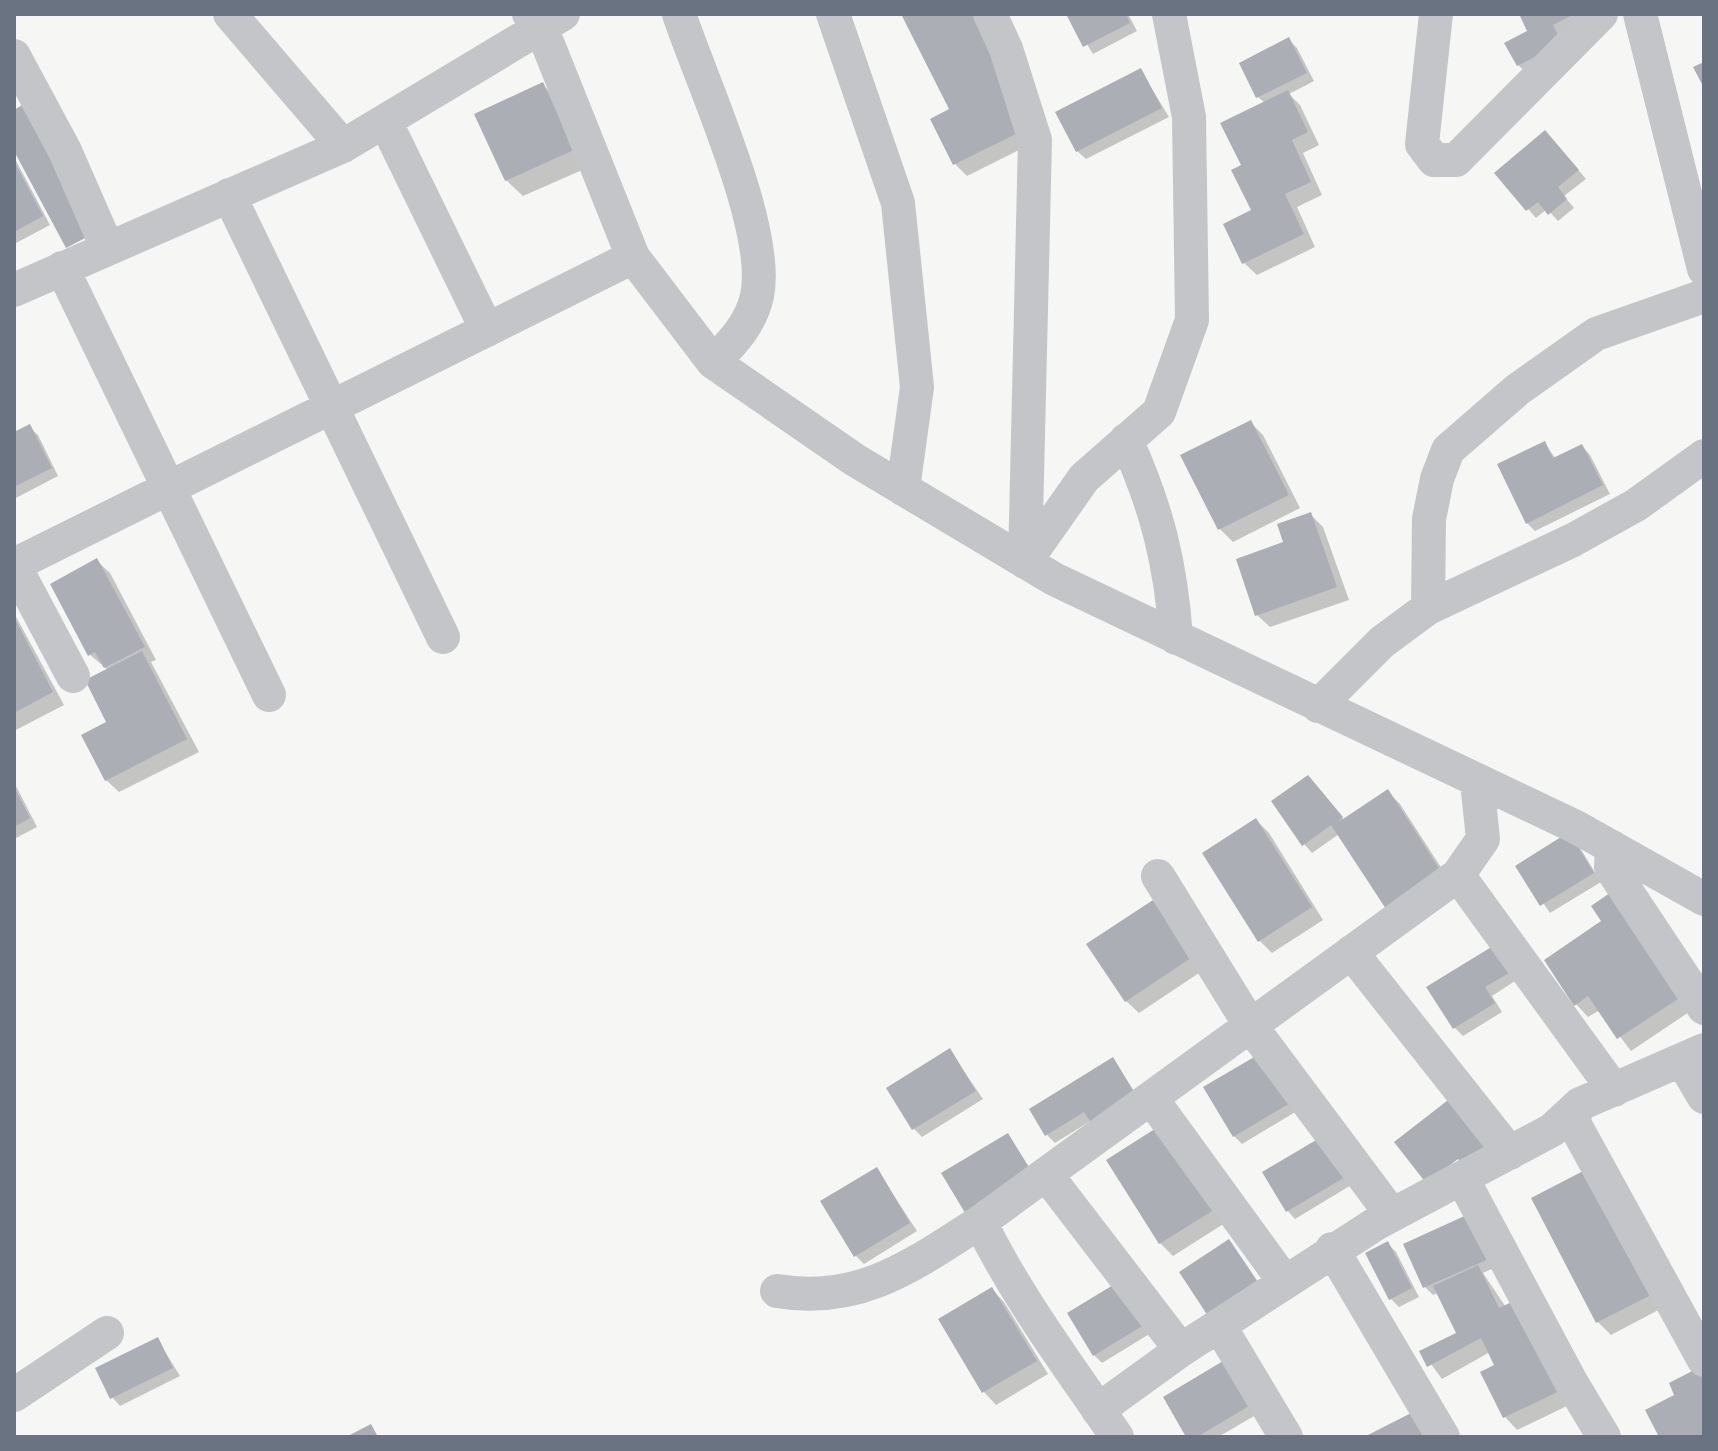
<svg xmlns="http://www.w3.org/2000/svg" width="1718" height="1451" font-family="'Varela Round',sans-serif">
  <style>
    .shadow { fill: #0003 }
    .building { fill: #abafb5 }
    .lines { fill: none; stroke-linecap: round; stroke-linejoin: round }
    .minor { stroke: #c3c5c8; stroke-width: 34 }
  </style>
  <rect width="100%" height="100%" fill="#f6f6f4"/>
  <!-- shadow -->
  <path class="shadow" d="M 903,14 L 978,14 L 1041,139 L 967,176 L 955,164 L 952,110 Z
    M 1068,14 L 1128,14 L 1137,31 L 1093,54 Z
    M 1521,14 L 1610,14 L 1531,77 L 1518,65 L 1530,32 Z
    M 1289,40 L 1297,48 L 1314,81 L 1289,94 L 1300,105 L 1319,145 L 1303,153 L 1322,195 L 1297,207 L 1315,247 L 1257,275 L 1244,263 L 1253,211 L 1243,166 L 1265,103 L 1258,97 Z
    M 1141,71 L 1169,117 L 1086,159 L 1077,151 Z
    M 543,85 L 560,102 L 589,167 L 523,196 L 506,180 Z
    M 1553,140 L 1586,179 L 1564,196 L 1574,208 L 1558,221 L 1547,209 L 1536,218 L 1497,173 Z
    M 14,157 L 50,225 L 16,243 L 14,241 Z
    M 1250,422 L 1263,435 L 1300,508 L 1233,542 L 1220,529 L 1183,456 Z
    M 29,427 L 38,435 L 58,476 L 14,499 L 14,435 Z
    M 1544,443 L 1556,459 L 1582,446 L 1590,455 L 1610,494 L 1535,531 L 1527,523 Z
    M 1310,514 L 1323,527 L 1349,600 L 1270,627 L 1257,615 Z
    M 97,561 L 110,573 L 156,660 L 151,662 L 199,752 L 119,792 L 106,780 L 108,670 L 89,654 Z
    M 14,613 L 64,705 L 14,731 Z
    M 14,782 L 37,827 L 14,839 Z
    M 1316,785 L 1344,820 L 1388,792 L 1400,804 L 1453,886 L 1339,834 L 1312,853 L 1304,844 Z
    M 1256,820 L 1269,833 L 1323,920 L 1272,953 L 1259,940 Z
    M 1577,843 L 1601,882 L 1550,913 L 1518,866 Z
    M 1165,915 L 1202,971 L 1139,1013 L 1126,1001 Z
    M 1604,922 L 1698,1006 L 1631,1051 L 1600,1010 L 1588,1017 L 1576,1004 Z
    M 1492,948 L 1515,981 L 1492,996 L 1502,1012 L 1463,1036 L 1455,1028 Z
    M 950,1051 L 983,1099 L 922,1137 L 914,1129 Z
    M 1261,1056 L 1297,1111 L 1242,1144 L 1234,1136 Z
    M 1113,1060 L 1146,1109 L 1092,1120 L 1055,1143 L 1047,1135 Z
    M 1161,1128 L 1225,1223 L 1173,1256 L 1160,1243 Z
    M 1008,1135 L 1041,1185 L 944,1173 Z
    M 1323,1138 L 1353,1184 L 1295,1219 L 1287,1210 Z
    M 877,1170 L 917,1231 L 864,1264 L 855,1255 Z
    M 1534,1199 L 1666,1306 L 1611,1335 L 1598,1322 Z
    M 1470,1216 L 1498,1266 L 1483,1273 L 1571,1404 L 1517,1430 L 1505,1417 L 1497,1366 L 1490,1352 L 1442,1379 L 1422,1352 L 1458,1334 L 1438,1293 L 1433,1295 L 1425,1287 Z
    M 1388,1244 L 1396,1252 L 1419,1297 L 1399,1307 L 1391,1299 Z
    M 1118,1284 L 1151,1333 L 1102,1363 L 1094,1355 Z
    M 992,1289 L 1004,1302 L 1048,1374 L 996,1405 L 984,1392 L 940,1320 Z
    M 158,1340 L 180,1376 L 120,1406 L 112,1397 Z
    M 1223,1363 L 1256,1415 L 1218,1437 L 1188,1437 Z"/>
  <!-- building -->
  <path class="building" d="M 901,14 L 973,14 L 1030,127 L 953,165 L 930,119 L 949,109 Z
    M 1066,14 L 1126,14 L 1130,23 L 1083,47 Z
    M 1519,14 L 1574,14 L 1553,25 L 1562,43 L 1517,66 L 1504,43 L 1527,31 Z
    M 1289,37 L 1307,73 L 1256,98 L 1239,63 Z
    M 1704,62 L 1704,88 L 1693,67 Z
    M 1141,68 L 1162,108 L 1076,152 L 1055,112 Z
    M 543,82 L 574,150 L 505,181 L 474,114 Z
    M 1288,90 L 1308,132 L 1292,140 L 1311,182 L 1285,194 L 1304,234 L 1242,264 L 1223,224 L 1251,210 L 1231,170 L 1241,165 L 1220,123 Z
    M 22,105 L 91,235 L 66,248 L 14,151 L 14,110 Z
    M 1545,130 L 1579,170 L 1558,187 L 1567,199 L 1548,215 L 1538,202 L 1526,211 L 1494,173 Z
    M 14,161 L 43,216 L 14,232 Z
    M 1251,420 L 1289,495 L 1218,530 L 1180,455 Z
    M 30,424 L 52,468 L 14,487 L 14,432 Z
    M 1545,441 L 1553,458 L 1582,444 L 1603,485 L 1526,524 L 1497,464 Z
    M 1311,512 L 1337,587 L 1255,616 L 1236,559 L 1283,542 L 1277,524 Z
    M 97,558 L 145,647 L 104,668 L 95,652 L 88,656 L 50,584 Z
    M 14,617 L 53,692 L 14,713 Z
    M 142,651 L 187,739 L 105,781 L 81,735 L 106,722 L 85,680 Z
    M 1308,775 L 1343,817 L 1337,823 L 1388,789 L 1442,873 L 1386,909 L 1331,825 L 1302,846 L 1271,801 Z
    M 14,787 L 30,818 L 14,827 Z
    M 1256,818 L 1312,907 L 1258,942 L 1202,853 Z
    M 1569,832 L 1594,873 L 1540,906 L 1515,866 Z
    M 1617,888 L 1687,993 L 1617,1039 L 1588,996 L 1574,1006 L 1544,960 L 1601,921 L 1591,906 Z
    M 1153,900 L 1191,958 L 1125,1002 L 1086,944 Z
    M 1493,946 L 1509,973 L 1485,987 L 1495,1003 L 1453,1029 L 1426,987 Z
    M 950,1048 L 976,1091 L 912,1130 L 886,1088 Z
    M 1261,1053 L 1290,1103 L 1233,1137 L 1203,1087 Z
    M 1113,1057 L 1139,1100 L 1094,1127 L 1084,1112 L 1045,1136 L 1029,1109 Z
    M 1452,1097 L 1493,1150 L 1468,1170 L 1458,1159 L 1426,1183 L 1394,1142 Z
    M 1161,1125 L 1214,1210 L 1159,1244 L 1106,1160 Z
    M 1008,1133 L 1034,1176 L 967,1216 L 941,1173 Z
    M 1323,1136 L 1347,1176 L 1286,1212 L 1262,1172 Z
    M 877,1167 L 910,1223 L 854,1257 L 820,1201 Z
    M 1589,1168 L 1655,1293 L 1596,1323 L 1531,1198 Z
    M 1471,1213 L 1491,1258 L 1423,1288 L 1403,1244 Z
    M 1229,1239 L 1260,1285 L 1210,1319 L 1179,1272 Z
    M 1388,1241 L 1412,1288 L 1389,1300 L 1365,1253 Z
    M 1478,1265 L 1499,1308 L 1516,1300 L 1560,1391 L 1503,1418 L 1480,1372 L 1494,1365 L 1481,1338 L 1427,1367 L 1419,1351 L 1456,1333 L 1433,1286 Z
    M 1118,1282 L 1144,1325 L 1093,1356 L 1067,1313 Z
    M 992,1287 L 1037,1361 L 982,1393 L 938,1319 Z
    M 158,1337 L 173,1368 L 110,1399 L 95,1368 Z
    M 1223,1361 L 1249,1406 L 1197,1437 L 1186,1437 L 1163,1397 Z
    M 1700,1367 L 1704,1375 L 1704,1437 L 1659,1437 L 1645,1410 L 1674,1395 L 1669,1383 Z
    M 1419,1409 L 1433,1437 L 1364,1437 Z
    M 371,1424 L 378,1437 L 346,1437 Z"/>
  <g class="lines">
    <!-- minor -->
    <path class="minor" d="M 230,14 L 343,146
      M 529,14 L 541,27 L 633,257 L 713,362 L 855,460 L 1054,579 L 1576,827 L 1704,899
      M 679,14 C 702,83 771,230 757,296 C 751,323 733,343 713,362
      M 833,14 L 898,203 L 917,387 L 903,489
      M 990,14 L 1006,49 L 1035,140 L 1025,562
      M 1436,14 L 1422,144 L 1434,160 L 1456,160 L 1601,14
      M 1640,14 L 1704,269
      M 14,56 L 65,151 L 107,247
      M 385,121 L 487,330
      M 229,195 L 443,637
      M 62,268 L 269,695
      M 14,290 L 343,146 L 563,14
      M 1126,440 C 1157,508 1171,564 1176,638
      M 1025,562 L 1084,478 L 1159,412 L 1192,320 L 1189,117 L 1169,14
      M 14,565 L 633,257
      M 14,565 L 73,676
      M 1428,608 L 1429,519 L 1437,479 L 1448,450 L 1517,390 L 1596,334 L 1704,296
      M 1318,706 L 1382,642 L 1428,608 L 1573,540 L 1636,505 L 1704,456
      M 1612,847 L 1611,868 L 1704,1008
      M 1458,875 L 1614,1090
      M 1158,876 L 1250,1025 L 1392,1215
      M 1351,952 L 1510,1153
      M 1682,1060 L 1704,1097
      M 1151,1098 L 1284,1281
      M 1574,1112 L 1575,1125 L 1704,1360
      M 1046,1174 L 1181,1350
      M 1462,1178 L 1571,1382 L 1604,1437
      M 1332,1249 L 1443,1437
      M 777,1291 C 860,1305 913,1265 980,1222
      M 1219,1325 L 1286,1437
      M 14,1395 L 107,1333
      M 1098,1410 L 1181,1350 L 1377,1223 L 1552,1130 L 1580,1104 L 1704,1050
      M 1117,1437 C 1069,1366 1018,1299 980,1222 L 1458,875 L 1483,839 L 1477,782"/>
  </g>
  <!-- border -->
  <rect width="1718" height="1451" fill="none" stroke="#697381" stroke-width="32"/>
</svg>
